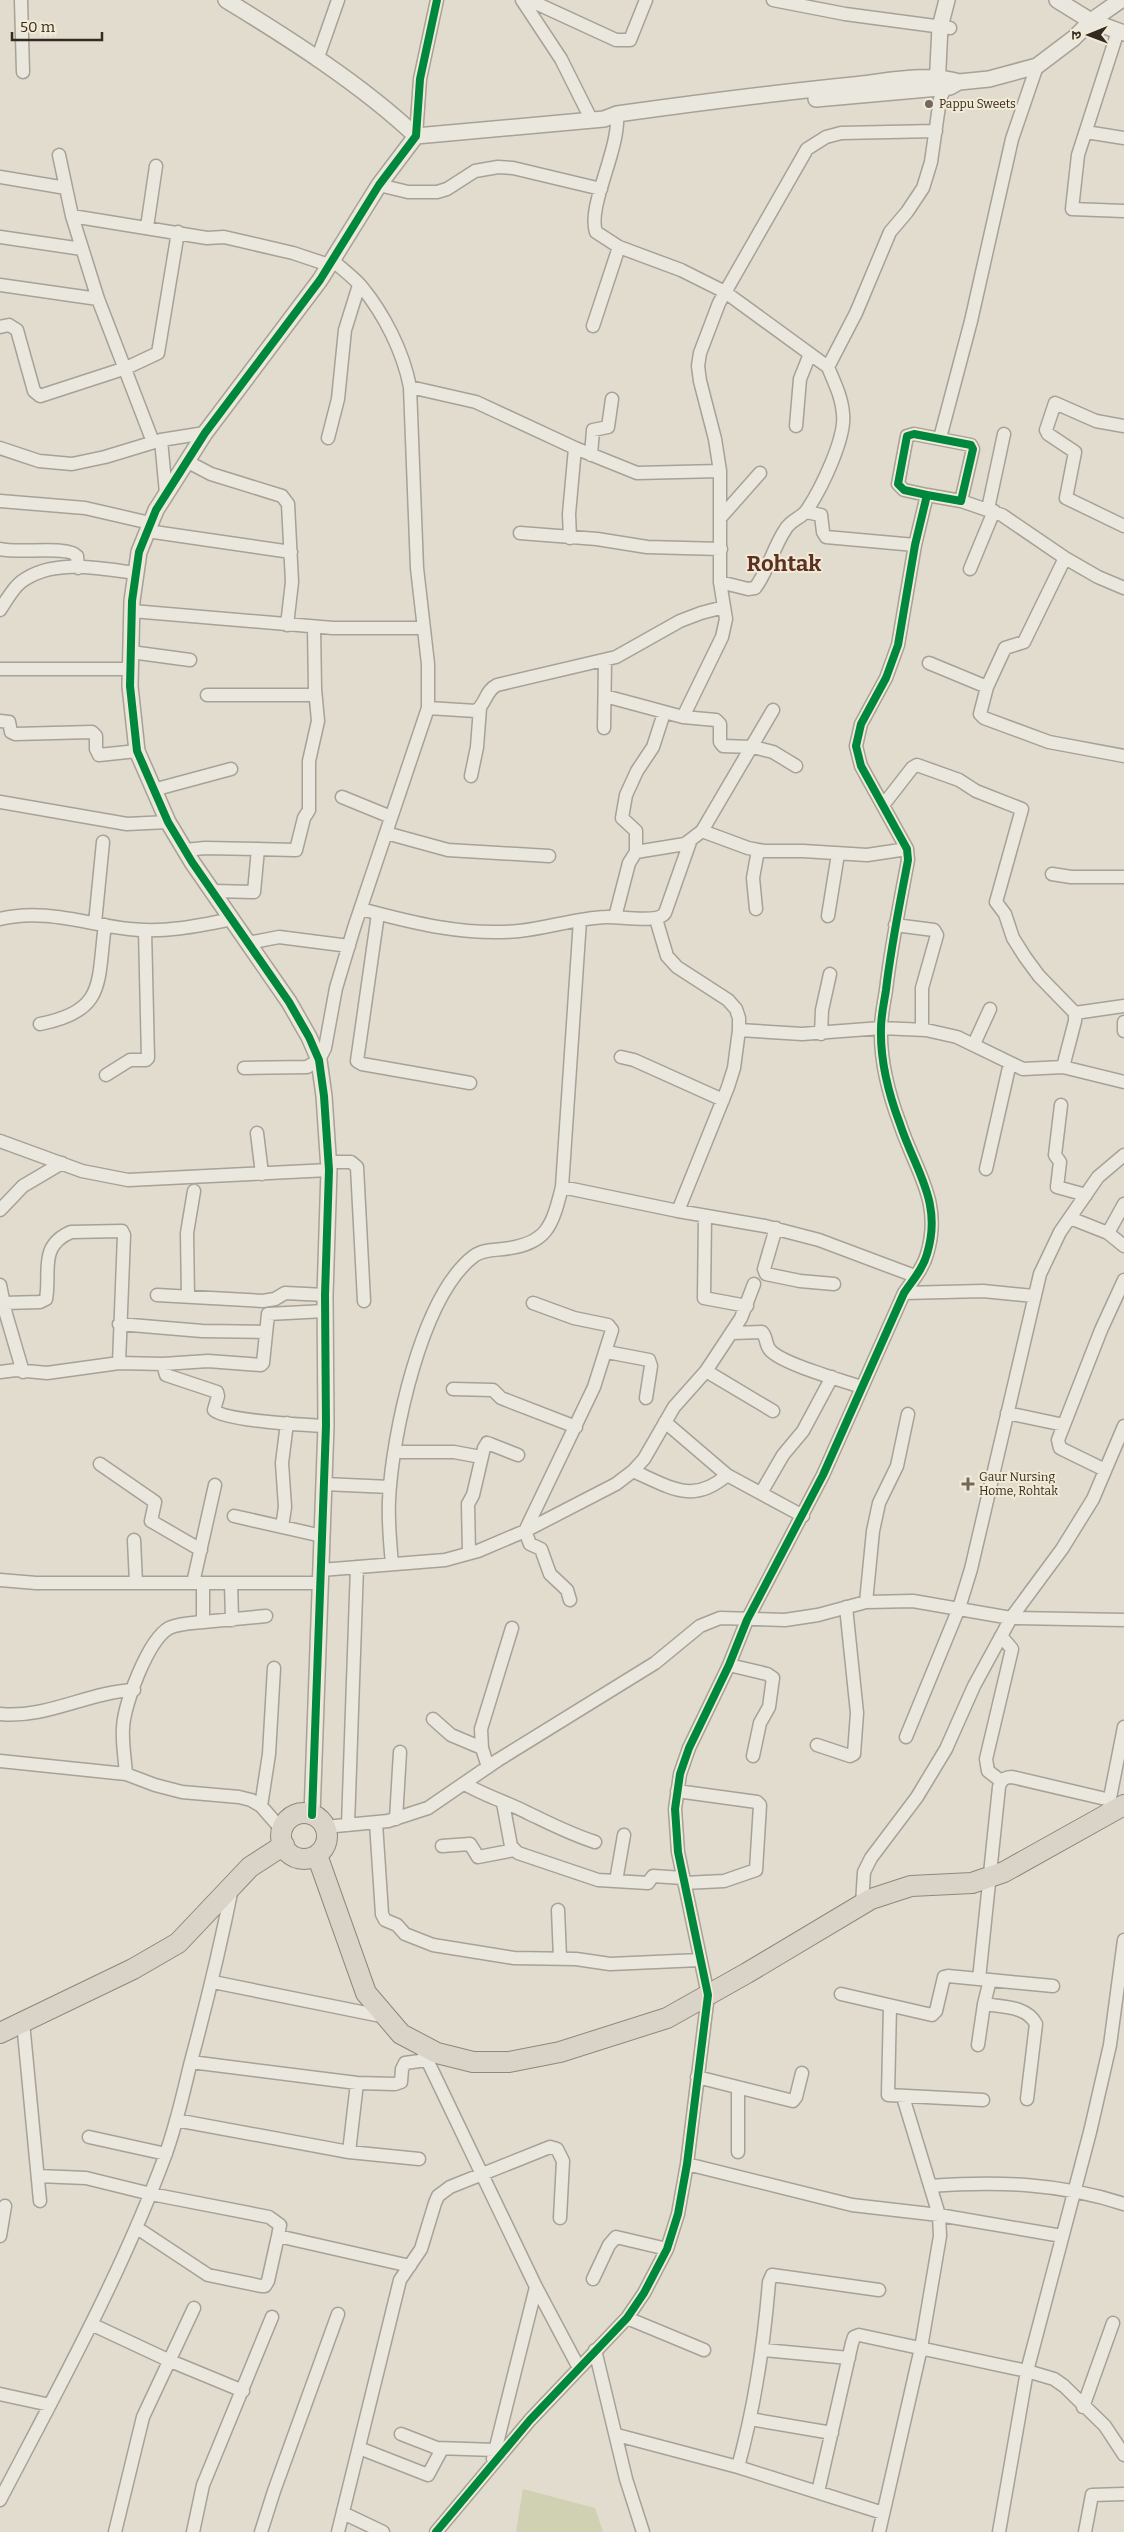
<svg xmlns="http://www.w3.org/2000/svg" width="1124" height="2532" font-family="Bitter,'Noto Sans Devanagari',serif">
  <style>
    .green { fill: #d0d0b2 }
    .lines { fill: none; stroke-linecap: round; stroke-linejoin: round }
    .minor-casing { stroke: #a7a197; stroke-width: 15 }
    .tertiary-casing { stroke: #a7a197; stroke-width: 18 }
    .trunk-casing { stroke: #8d877d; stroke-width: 22 }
    .minor { stroke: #eae7de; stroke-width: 12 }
    .tertiary { stroke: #eae7de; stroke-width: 15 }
    .trunk { stroke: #dad4c8; stroke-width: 20 }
    .cycleway-casing { stroke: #f2ead5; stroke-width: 11 }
    .cycleway { stroke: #00873e; stroke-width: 8 }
    .poi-dot { fill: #72685d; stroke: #f2ead5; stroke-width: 2 }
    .labels { text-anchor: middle; stroke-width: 4; stroke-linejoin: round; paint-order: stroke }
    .poi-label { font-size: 12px; fill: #352a20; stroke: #f2ead5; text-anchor: start }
    .town-label { font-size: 22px; font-weight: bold; fill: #5d3024; stroke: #f2ead5 }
  </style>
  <rect width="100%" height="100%" fill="#e2dcce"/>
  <!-- green -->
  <path class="green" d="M 523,2489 L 595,2508 L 603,2532 L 516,2532 Z"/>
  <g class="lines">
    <!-- minor casing -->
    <g class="minor-casing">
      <path id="minor" d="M 21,0 L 23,72
        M 522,0 L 561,59 L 591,119
        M 529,0 L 616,40 L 630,40 L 646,0
        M 773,0 L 845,14 L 950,28
        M 1118,31 L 1078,155 L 1072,209 L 1124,211
        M 317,60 L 338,0
        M 617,114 C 620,150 587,206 596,232 L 619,247 L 681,270 L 725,292 L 828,367
        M 1086,132 L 1124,138
        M 416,136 L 420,79 L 437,0
        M 59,155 L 72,216 L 98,299 L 153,442
        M 0,177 L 66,188
        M 379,185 L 408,192 L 437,192 L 447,189 L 475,171 L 498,167 L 513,168 L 601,189
        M 72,216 L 207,238 L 224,237 L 293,253 L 329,265
        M 147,227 L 156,166
        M 0,237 L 82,249
        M 0,285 L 98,299
        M 593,326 L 619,247
        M 0,327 L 9,325 L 17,330 L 34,391 L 40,396 L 126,368 L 158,353 L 178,232
        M 410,387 L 476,402 L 575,448 L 637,473 L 720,471
        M 796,426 L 800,379 L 810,354
        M 1124,426 L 1096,421 L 1055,403 L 1046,430 L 1048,434 L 1075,452 L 1066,498 L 1124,526
        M 328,438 L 338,399 L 345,330 L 359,285
        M 940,438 L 971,321 L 1012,139 L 1037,66
        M 161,440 L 166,493
        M 0,448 L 39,461 L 72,464 L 105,457 L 161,440 L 205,433
        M 591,455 L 593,430 L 608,427 L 612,399
        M 188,462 L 211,474 L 282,496 L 288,504 L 292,582 L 287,625
        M 0,501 L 85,508 L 150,523
        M 961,501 L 1002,515 L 1065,558 L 1098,577 L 1124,588
        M 988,509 L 1004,434
        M 806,512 L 821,515 L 823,532 L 826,537 L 915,545
        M 721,517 L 760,473
        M 147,531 L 291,552
        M 520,533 L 597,539 L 647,547 L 721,549
        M 570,538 L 569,514 L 575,448
        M 0,549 C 17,554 68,545 77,556 L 78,568
        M 1065,558 L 1024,642 L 1005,648 L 987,687 L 980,714 L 984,718 L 1049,742 L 1124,756
        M 970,569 L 994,511
        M 720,582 L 748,589 L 755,588 C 768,571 773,548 785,530 C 790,520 802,518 807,510 C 821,489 846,438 843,414 C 842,397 834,382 828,367 L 856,313 L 890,232 L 907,212 L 923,188 L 931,162 L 940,99 L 945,88
        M 0,610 C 6,601 13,588 21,582 C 52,558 100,568 135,573
        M 132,611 L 333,628 L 423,628
        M 131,652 L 190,660
        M 929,663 L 987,687
        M 0,669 L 130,669
        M 207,695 L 315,695
        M 605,696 L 683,717 L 716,720 L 720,724 L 720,742 L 723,746 L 753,747 L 773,752 L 796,766
        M 428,708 L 476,711 C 486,704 485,691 497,685 L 616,657 L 680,621 L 701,613 L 724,607
        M 683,717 L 722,637 L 726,619 L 720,582 L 720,471 L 715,439 L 700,381 L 698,366 L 700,353 L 719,303 L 807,149 L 826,137 L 841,133 L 936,131
        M 0,721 L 9,722 L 11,732 L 15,734 L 92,732 L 96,736 L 96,749 L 99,755 L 137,751
        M 604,728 L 605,661
        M 471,776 L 477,747 L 480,708
        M 153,790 L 231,769
        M 342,797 L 391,817
        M 0,802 L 127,824 L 168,822
        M 884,804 L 912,768 L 917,765 L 959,780 L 976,791 L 1022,809 L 996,902 L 1005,914 L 1013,938 L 1025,957 L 1039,976 L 1075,1013 L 1075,1021 L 1063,1067
        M 702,831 L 773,710
        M 386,833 L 448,850 L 549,856
        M 185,850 L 205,848 L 296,850 L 304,818 L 309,810 L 309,761 L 318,721 L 315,689 L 314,627
        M 636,852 L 636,831 L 622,818 L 626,795 L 637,771 L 653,747 L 664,713
        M 1052,874 L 1071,877 L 1124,877
        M 213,891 L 254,892 L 258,849
        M 361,909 C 413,923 464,936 519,931 C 548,928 577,918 606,917 C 619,916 658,924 665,913 L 690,842
        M 756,909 L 753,878 L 758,850
        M 378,914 L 357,1061 L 362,1064 L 470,1083
        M 828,916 L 838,854
        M 615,917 L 629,863 L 636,852 L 685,844 L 702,831 L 748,848 L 764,851 L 803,851 L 867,855 L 907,849
        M 0,919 C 43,908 86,924 129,929 C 165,933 198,926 232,919
        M 656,919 L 667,956 L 677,967 L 728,1000 L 736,1009 L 739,1018 L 739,1030 L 734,1068 L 728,1087 L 678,1211
        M 95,923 L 103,842
        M 895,925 L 934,930 L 937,935 L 922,988 L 922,1030
        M 248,943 L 279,937 L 349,946
        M 1075,1013 L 1124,1006
        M 1124,1022 L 1124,1031
        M 40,1024 C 107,1011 97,982 105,925
        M 739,1030 L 802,1034 L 881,1028 L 926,1030 L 957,1037 L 1023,1069 L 1063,1067 L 1124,1082
        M 821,1034 L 822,1010 L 830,974
        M 974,1044 L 990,1009
        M 621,1057 L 634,1060 L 723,1100
        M 244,1068 L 307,1067 L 319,1060 L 325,1048 L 336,988 L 354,928 L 428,708 L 428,664 L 417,568 L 410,387 C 403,351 384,314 361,286 C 352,276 341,268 332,260
        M 106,1075 L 130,1060 L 146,1060 L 148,1058 L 145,930
        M 1061,1105 L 1055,1155 L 1060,1162 L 1057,1187 L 1086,1195
        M 257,1133 L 262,1174
        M 0,1141 L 82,1171 L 128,1180 L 329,1170
        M 328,1162 L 351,1162 L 357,1167 L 364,1301
        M 986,1169 L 1010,1063
        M 562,1187 L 678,1211 L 765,1226 L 819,1240 L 915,1276
        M 0,1210 L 23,1186 L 62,1163
        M 705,1216 L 704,1298 L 747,1306
        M 1070,1218 L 1108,1233 L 1124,1246
        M 776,1228 L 764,1269 L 766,1274 L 800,1281 L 834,1284
        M 1108,1233 L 1124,1204
        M 0,1285 L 6,1314 L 23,1372
        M 904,1293 L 983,1291 L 1034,1296
        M 157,1295 L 263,1301 L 275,1299 L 285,1293 L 325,1295
        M 188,1297 L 187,1233 L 194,1191
        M 4,1303 L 40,1302 L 46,1299 C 51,1273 38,1246 71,1232 L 122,1231 L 124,1235 L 119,1363
        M 533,1303 L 574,1318 L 608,1325 L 612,1330 L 594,1387 L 525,1531 L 530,1544 L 541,1549 L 550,1574 L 567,1590 L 570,1600
        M 119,1324 L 202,1331 L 266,1332
        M 732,1333 L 762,1332 C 767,1337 765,1344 770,1350 C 782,1364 841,1380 861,1387
        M 607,1352 L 649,1360 L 651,1366 L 646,1398
        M 163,1364 L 208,1361 L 261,1365 L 263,1363 L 268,1314 L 325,1311
        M 706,1371 L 773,1411
        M 0,1372 L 16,1370 L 47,1373 L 119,1363 L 163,1364 L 166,1375 L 217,1392 L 218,1396 L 214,1410 C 225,1421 306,1425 326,1426
        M 453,1389 L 493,1390 L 501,1398 L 576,1427
        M 1007,1413 L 1064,1425
        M 665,1422 L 727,1475
        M 396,1452 L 454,1452 L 481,1457
        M 100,1464 L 155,1502 L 151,1521 L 201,1550
        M 1105,1470 L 1064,1450 L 1060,1448 L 1058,1440 L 1101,1330 L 1124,1280
        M 633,1471 C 670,1487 693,1505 727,1475 L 803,1516
        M 324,1484 L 390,1487
        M 761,1493 L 783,1455 L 803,1431 L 832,1377
        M 234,1516 L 322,1536
        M 282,1527 L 285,1507 L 282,1463 L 287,1423
        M 134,1540 L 136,1583
        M 469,1553 L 468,1504 L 473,1495 L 484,1448 L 487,1443 L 490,1444 L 518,1455
        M 392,1564 C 390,1543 388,1521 389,1500 C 392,1436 421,1296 474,1256 C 482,1250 493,1250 503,1249 C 547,1244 552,1227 562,1187 L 580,920
        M 321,1570 L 445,1560 L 478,1551 L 525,1531 L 616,1484 L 633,1471 L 644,1459 L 674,1407 L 706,1371 L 741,1318 L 754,1284
        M 0,1580 L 36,1583 L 321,1583
        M 193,1583 L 215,1485
        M 231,1583 L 232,1620
        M 866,1602 L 873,1531 L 879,1503 L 897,1466 L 908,1414
        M 203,1622 L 266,1616
        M 729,1665 L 767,1674 L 773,1678 L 769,1707 L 760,1723 L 753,1756
        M 0,1714 C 46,1719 88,1692 134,1690
        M 433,1719 L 451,1735 L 482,1748
        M 906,1737 L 959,1608 L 971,1569 L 1040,1274 L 1060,1232 L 1098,1177 L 1124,1155
        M 817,1745 L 850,1756 L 854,1754 L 857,1713 L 846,1607
        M 0,1761 L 126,1774 L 155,1785 L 182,1792 L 239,1797 L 251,1800 L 261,1806 L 282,1830
        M 488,1767 L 482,1748 L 481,1729 L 512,1628
        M 126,1774 C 125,1759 122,1743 123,1728 C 124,1704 148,1640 169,1628 C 180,1623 192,1623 203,1622 L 203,1583
        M 1001,1781 L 988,1771 L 986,1759 L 1012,1649 L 1001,1636
        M 465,1784 C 485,1796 507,1802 528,1813 C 551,1824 570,1834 595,1842
        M 677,1791 L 757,1802 L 760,1805 L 756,1870 L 724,1881 L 684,1883
        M 503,1803 L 511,1846 L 518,1853 L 598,1880 L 648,1883 L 653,1876 L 683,1878
        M 261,1806 L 269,1754 L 274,1668
        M 1108,1808 L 1124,1727
        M 396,1819 L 400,1752
        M 376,1823 L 382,1914 L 385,1920 L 397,1925 L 405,1934 L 433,1945 L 514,1958 L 576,1959 L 610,1964 L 700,1960
        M 348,1825 L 357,1567
        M 325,1827 L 388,1821 L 428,1808 L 498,1760 L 655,1663 L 700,1626 L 720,1618 L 785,1620 L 818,1615 L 866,1602 L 913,1601 L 1011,1618 L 1124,1620
        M 442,1846 L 470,1844 L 478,1857 L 514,1850
        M 616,1881 L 624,1835
        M 862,1904 L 864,1872 L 871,1858 L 917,1797 L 946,1749 L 974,1686 L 1011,1618 L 1062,1549 L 1093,1499 L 1124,1426
        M 558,1910 L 560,1958
        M 990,1980 L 1053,1986
        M 213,1982 L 386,2017
        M 841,1994 L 932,2015 L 936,2011 L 944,1977 L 948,1976 L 979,1979
        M 890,2006 L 888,2095 L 983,2100
        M 23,2022 L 40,2201
        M 419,2043 L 536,2287 L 579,2368
        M 978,2045 L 984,2004
        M 191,2062 L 357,2083 L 395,2084 L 401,2082 L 402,2069 L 405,2063 L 427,2060
        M 697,2077 L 793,2101 L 796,2097 L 802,2073
        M 1027,2099 L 1036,2024 C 1027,2006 1003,2007 984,2004 L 990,1980 L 979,1979 L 999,1787 C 1001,1780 1004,1777 1012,1777 L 1110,1800
        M 176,2120 L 349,2152 L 419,2159
        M 89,2137 L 166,2154
        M 349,2152 L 357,2083
        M 738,2152 L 738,2088
        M 687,2164 L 852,2205 L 939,2215 L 1062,2236
        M 38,2176 L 86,2178 L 151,2194 L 269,2217 L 280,2225 L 278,2236 L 410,2266
        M 930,2186 C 997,2181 1060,2183 1124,2204
        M 137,2228 L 208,2275 L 261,2286 L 265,2286 L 268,2281 L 278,2236
        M 0,2236 L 5,2206
        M 593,2279 L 609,2245 L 616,2237 L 667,2249
        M 627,2318 L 704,2350
        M 91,2324 L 168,2360 L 243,2391
        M 595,2350 L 626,2479 L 643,2532
        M 764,2350 L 849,2358
        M 0,2394 L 50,2405
        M 1083,2407 L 1113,2323
        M 750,2419 L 832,2433
        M 401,2434 L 437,2448 L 495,2450
        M 617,2435 L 738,2467 L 883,2513
        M 359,2448 L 428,2475 L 442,2449
        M 493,2459 L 536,2287
        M 738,2467 C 755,2405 764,2345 769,2282 L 772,2275 L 879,2290
        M 818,2492 L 852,2343 L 854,2337 L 859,2335 L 1027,2371 L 1054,2379 L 1064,2386 L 1105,2426 L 1124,2455
        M 0,2500 C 59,2387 121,2275 165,2156 C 176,2126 183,2095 190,2065 C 206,2006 220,1948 232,1888
        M 343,2513 L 383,2532
        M 115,2532 L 143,2417 L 194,2308
        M 193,2532 L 203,2485 L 272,2317
        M 261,2532 L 274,2491 L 338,2314
        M 338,2532 L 400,2280 L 421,2249 L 435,2203 L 438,2196 L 450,2187 L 550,2147 L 557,2149 L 563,2161 L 560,2218
        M 436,2532 L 530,2420 L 627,2318 L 644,2293 L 667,2249 L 678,2214 L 687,2164 L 708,1995 L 678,1852 L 675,1809 L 680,1774 L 689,1748 L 729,1665 L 747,1620 L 823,1475 L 904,1293 C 912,1281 923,1269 927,1254 C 943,1202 915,1170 900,1124 C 889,1095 880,1060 881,1028 C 881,1016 884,1003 886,990 C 891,946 900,903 908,860 L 907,849 L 861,766 L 856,746 L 861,724 L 886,678 L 898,645 L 915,545 L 927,495 L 961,501 L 973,449 L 971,445 L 914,434 L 907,436 L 898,484 L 904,490 L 927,495
        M 879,2532 L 921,2348 L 940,2236 L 939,2215 L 903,2097
        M 999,2532 L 1027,2371 L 1090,2132 L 1110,2045 L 1124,1940
        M 1085,2532 L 1092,2495 L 1124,2494"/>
    </g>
    <!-- tertiary casing -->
    <g class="tertiary-casing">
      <path id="tertiary" d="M 226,0 C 290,39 362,85 416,136 L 604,119 L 617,114 C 696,103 774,93 853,85 C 883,82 930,72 959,82
        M 1057,0 L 1091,21 L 1124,33
        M 937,87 L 940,27 L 947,0
        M 816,99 L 950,87 L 959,82 L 989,79 L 1037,66 L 1074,38 L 1091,21 L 1121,0
        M 312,1815 L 326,1426 L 325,1295 L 329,1170 L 324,1096 L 319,1060 L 309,1037 L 289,1002 L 192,862 L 168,822 L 137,751 L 130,686 L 132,601 L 139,552 L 156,510 L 205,433 L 320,280 L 379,185 L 416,136"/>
    </g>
    <!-- trunk casing -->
    <g class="trunk-casing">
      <path id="trunk" d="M281 1836a23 23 0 1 1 46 0a23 23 0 1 1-46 0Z
        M 317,1855 L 366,1993 L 401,2034 L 437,2053 L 473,2062 L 509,2062 L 560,2052 L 667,2018 L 747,1973 L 871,1899 L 911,1886 L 972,1883 L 1004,1872 L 1124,1805
        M 0,2033 L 133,1969 L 178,1943 L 250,1867 L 284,1845"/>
    </g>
    <!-- minor -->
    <use href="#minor" class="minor"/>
    <!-- tertiary -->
    <use href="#tertiary" class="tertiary"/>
    <!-- trunk -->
    <use href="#trunk" class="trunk"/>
    <!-- cycleway casing -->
    <g class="cycleway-casing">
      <path id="cycleway" d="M 312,1815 L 326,1426 L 325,1295 L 329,1170 L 324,1096 L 319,1060 L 309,1037 L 289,1002 L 192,862 L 168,822 L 137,751 L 130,686 L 132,601 L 139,552 L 156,510 L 205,433 L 320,280 L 379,185 L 416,136 L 420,79 L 437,0
        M 436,2532 L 530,2420 L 627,2318 L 644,2293 L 667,2249 L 678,2214 L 687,2164 L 708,1995 L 678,1852 L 675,1809 L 680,1774 L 689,1748 L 729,1665 L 747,1620 L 823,1475 L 904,1293 C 912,1281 923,1269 927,1254 C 943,1202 915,1170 900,1124 C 889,1095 880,1060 881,1028 C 881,1016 884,1003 886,990 C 891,946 900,903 908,860 L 907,849 L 861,766 L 856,746 L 861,724 L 886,678 L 898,645 L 915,545 L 927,495 L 961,501 L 973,449 L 971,445 L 914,434 L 907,436 L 898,484 L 904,490 L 927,495"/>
    </g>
    <!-- cycleway -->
    <use href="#cycleway" class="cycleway"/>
  </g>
  <!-- markers -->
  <g class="poi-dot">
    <circle cx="929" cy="104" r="5"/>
    <path d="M965.5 1476.5h5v5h5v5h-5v5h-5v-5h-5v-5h5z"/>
  </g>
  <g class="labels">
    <!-- poi labels -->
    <g class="poi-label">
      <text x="939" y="108">Pappu Sweets</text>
      <text x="979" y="1481">Gaur Nursing<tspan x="979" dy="14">Home, Rohtak</tspan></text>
    </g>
    <!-- town labels -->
    <g class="town-label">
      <text x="784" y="571">Rohtak</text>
    </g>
  </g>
  <!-- north arrow -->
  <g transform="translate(1089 35) rotate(269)" stroke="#f2ead5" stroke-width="4" paint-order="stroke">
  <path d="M0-4L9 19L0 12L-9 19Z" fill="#352a20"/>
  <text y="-8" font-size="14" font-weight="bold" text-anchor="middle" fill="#352a20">उ</text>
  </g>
  <!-- scale -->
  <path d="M12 32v8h90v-8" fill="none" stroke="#352a20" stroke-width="2.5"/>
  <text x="20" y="32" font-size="15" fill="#352a20" stroke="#f2ead5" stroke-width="4" paint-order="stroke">50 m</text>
</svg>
